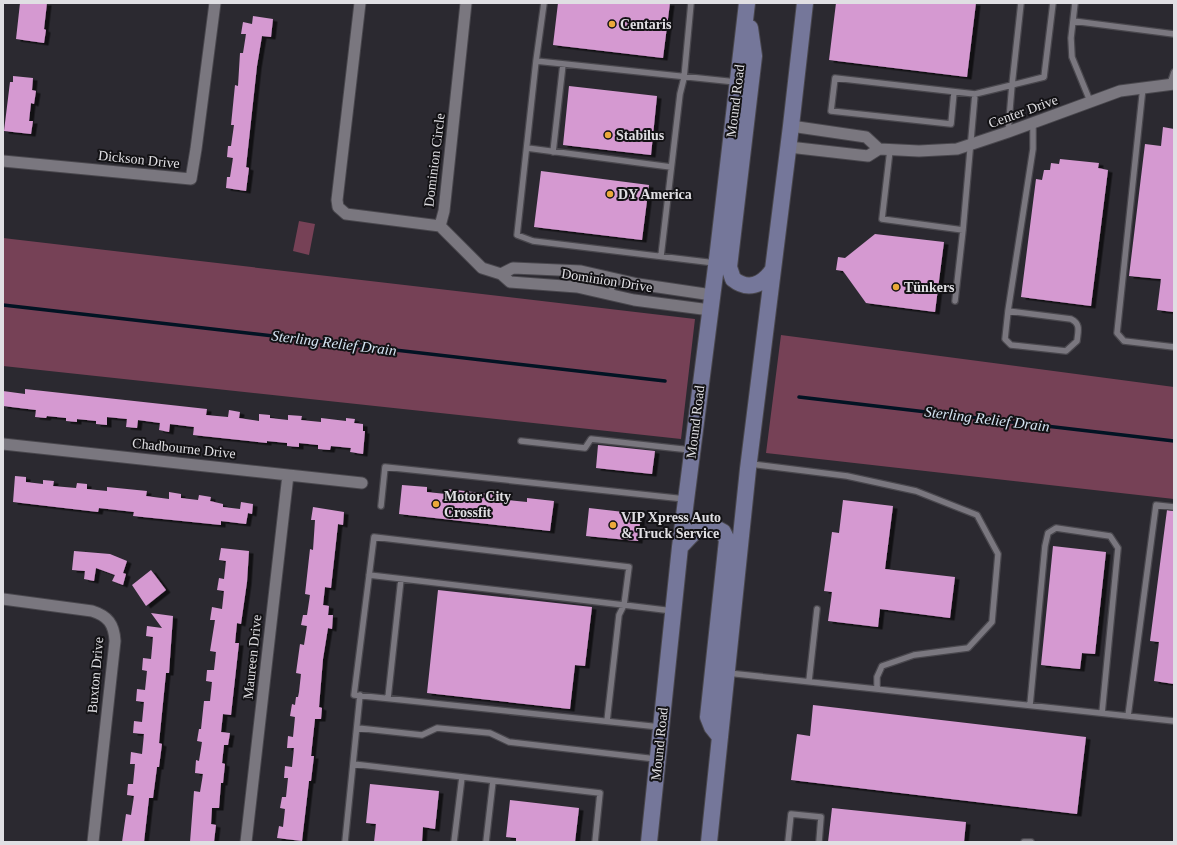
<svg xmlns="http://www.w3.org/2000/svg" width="1177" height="845" font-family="'Times New Roman',serif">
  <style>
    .green { fill: #764156 }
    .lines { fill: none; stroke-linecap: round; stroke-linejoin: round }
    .stream { stroke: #021323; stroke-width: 3.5 }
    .building { fill: #d599d1; filter: url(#shadow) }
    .service-casing { stroke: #49474d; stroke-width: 8 }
    .minor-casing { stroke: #49474d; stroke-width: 13 }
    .secondary-casing { stroke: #49474d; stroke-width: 18 }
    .service { stroke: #7a777f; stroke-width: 5.5 }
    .minor { stroke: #7a777f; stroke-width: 11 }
    .secondary { stroke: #75779a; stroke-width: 16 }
    .poi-dot { fill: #eba93a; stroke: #131215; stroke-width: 1.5 }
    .labels { text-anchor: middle; stroke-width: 4; stroke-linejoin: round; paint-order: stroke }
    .poi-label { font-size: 14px; font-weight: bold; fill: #e0dfe3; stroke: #131215; text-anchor: start }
    .street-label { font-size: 14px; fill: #e0dfe3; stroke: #131215 }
    .water-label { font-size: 15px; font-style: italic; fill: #d5e5f4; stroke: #131215 }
  </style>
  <defs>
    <filter id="shadow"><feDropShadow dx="4.5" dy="2.5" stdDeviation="0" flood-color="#0009"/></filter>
  </defs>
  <rect width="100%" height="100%" fill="#2b2930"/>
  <!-- green -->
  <path class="green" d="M 299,221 L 315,224 L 309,255 L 293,251 Z
    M 3,238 L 695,319 L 681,439 L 3,366 Z
    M 781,335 L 1174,387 L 1174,499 L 766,453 Z"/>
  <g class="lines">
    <!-- stream -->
    <path class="stream" d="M 3,305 L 665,381
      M 799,397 L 1174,441"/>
  </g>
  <!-- building -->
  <path class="building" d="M 20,3 L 47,3 L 44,29 L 46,30 L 44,43 L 16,39 Z
    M 558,3 L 670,3 L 663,58 L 553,45 Z
    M 836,3 L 976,3 L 967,77 L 829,60 Z
    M 253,16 L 273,19 L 271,37 L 262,36 L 257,66 L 246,167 L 249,168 L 246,191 L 226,188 L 227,177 L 230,177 L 233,158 L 227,157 L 228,146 L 231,146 L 234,125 L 231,125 L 235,85 L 238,86 L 240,53 L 243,53 L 246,34 L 241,34 L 243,22 L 252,24 Z
    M 13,76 L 33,78 L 32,90 L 36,91 L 34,104 L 31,103 L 29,121 L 33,121 L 31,134 L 4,131 L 10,82 L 13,82 Z
    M 569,86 L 657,96 L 651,155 L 563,145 Z
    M 1163,127 L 1174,129 L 1174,312 L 1157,310 L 1161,279 L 1129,276 L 1145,144 L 1161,146 Z
    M 1060,159 L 1099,163 L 1098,168 L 1108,170 L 1091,306 L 1021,297 L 1036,179 L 1042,180 L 1044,170 L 1050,170 L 1051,163 L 1059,164 Z
    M 541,171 L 649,185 L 642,240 L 534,227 Z
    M 875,234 L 944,242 L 935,312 L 866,303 L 843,271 L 836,270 L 838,257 L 845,258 Z
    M 25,389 L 207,409 L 206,415 L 228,417 L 229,410 L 240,412 L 239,418 L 259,421 L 259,414 L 270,415 L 270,418 L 288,420 L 288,415 L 302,416 L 301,420 L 321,422 L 321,418 L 346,421 L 346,418 L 355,419 L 354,423 L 363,424 L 363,431 L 365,431 L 363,454 L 350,452 L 351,448 L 331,446 L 330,450 L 318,449 L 318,445 L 299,443 L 299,447 L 287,446 L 287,443 L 267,441 L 267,443 L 193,435 L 194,427 L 170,424 L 169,432 L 159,430 L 160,423 L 138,420 L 137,428 L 126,427 L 127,419 L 107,417 L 107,425 L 96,424 L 96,421 L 77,419 L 77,422 L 66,421 L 66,418 L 47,416 L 46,418 L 35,417 L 36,410 L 3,406 L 3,391 L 25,394 Z
    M 598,445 L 655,451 L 652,474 L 596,468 Z
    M 15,476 L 26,477 L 26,482 L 43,484 L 43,480 L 54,481 L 53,486 L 76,488 L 77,483 L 87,484 L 87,489 L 107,491 L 107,487 L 147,491 L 146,496 L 169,499 L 169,492 L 181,494 L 181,498 L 198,500 L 199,495 L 211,497 L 210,501 L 223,504 L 223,507 L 240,509 L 241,502 L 253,504 L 252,514 L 248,513 L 246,524 L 221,521 L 221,525 L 133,516 L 134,512 L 99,508 L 98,512 L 13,502 Z
    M 402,485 L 427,487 L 427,492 L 446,494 L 447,489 L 508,496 L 507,500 L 527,502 L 527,498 L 554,501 L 550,531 L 399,514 Z
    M 843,500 L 893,506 L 885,569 L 955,577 L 950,618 L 880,609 L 878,627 L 828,621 L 832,592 L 824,591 L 832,532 L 839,533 Z
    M 313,507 L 344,512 L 343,525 L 338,524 L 331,588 L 325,587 L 323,605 L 329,606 L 328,615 L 333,615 L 332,629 L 328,628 L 323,659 L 319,707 L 322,708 L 321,719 L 315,719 L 311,756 L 314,756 L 311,781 L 309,781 L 302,841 L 277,838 L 279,826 L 283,827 L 285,809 L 280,808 L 282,797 L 286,797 L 288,778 L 284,778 L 285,766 L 292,767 L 294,748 L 287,748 L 288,736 L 293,737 L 295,717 L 290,716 L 292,704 L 295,705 L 296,697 L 298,697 L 299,692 L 301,674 L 296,673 L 300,644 L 304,645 L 307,626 L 301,625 L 303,615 L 307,615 L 310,595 L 305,594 L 310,549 L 313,550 L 315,520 L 311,520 Z
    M 589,508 L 641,514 L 638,541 L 586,536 Z
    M 1167,510 L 1174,511 L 1174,684 L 1154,681 L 1159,642 L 1150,641 Z
    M 1053,546 L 1106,552 L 1095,654 L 1082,653 L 1080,669 L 1041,665 Z
    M 221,548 L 249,551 L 247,582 L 241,624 L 237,623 L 235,643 L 239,643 L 231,715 L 223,714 L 221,732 L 230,733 L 228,745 L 224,745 L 222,763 L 225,764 L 223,783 L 221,783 L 219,808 L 212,808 L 211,824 L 216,825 L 214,842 L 190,842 L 194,791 L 200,792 L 203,774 L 195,773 L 196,760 L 199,761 L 202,742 L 197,741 L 199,729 L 201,729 L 204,701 L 210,701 L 212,682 L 206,681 L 207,670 L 214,670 L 216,652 L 210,651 L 215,620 L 210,620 L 212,607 L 222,609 L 224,591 L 217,590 L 219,578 L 224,579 L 226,561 L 219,560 Z
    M 74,551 L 110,554 L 127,561 L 123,573 L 126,574 L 123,585 L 112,581 L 115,575 L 96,568 L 94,581 L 84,579 L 85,571 L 72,570 Z
    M 151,570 L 166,590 L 146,606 L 132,585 Z
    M 438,590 L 592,607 L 585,666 L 575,665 L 570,709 L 427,693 Z
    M 151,613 L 173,616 L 169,673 L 166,673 L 159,743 L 162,744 L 159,767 L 157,767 L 153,798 L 149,798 L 144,842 L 122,842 L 126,814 L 131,815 L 134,796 L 127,795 L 128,784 L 133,784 L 135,764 L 130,764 L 131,752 L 142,754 L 144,734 L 133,733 L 134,721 L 142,722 L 144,702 L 136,701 L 137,689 L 145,690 L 147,671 L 142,670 L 143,658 L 151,659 L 153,637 L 146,636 L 147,626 L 162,628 Z
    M 813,705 L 1086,737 L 1077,814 L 791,780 L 797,734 L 810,736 Z
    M 370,784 L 439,791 L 435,829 L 423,827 L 422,842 L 374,842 L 376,824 L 366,823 Z
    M 510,800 L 579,808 L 575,842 L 516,842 L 516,838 L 506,837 Z
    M 832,808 L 966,822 L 964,842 L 828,842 Z"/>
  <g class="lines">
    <!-- service casing -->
    <g class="service-casing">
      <path id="service" d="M 544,3 L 536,61 L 736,82
        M 1075,3 L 1071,38 L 1072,57 L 1090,101
        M 1073,21 L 1174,34
        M 536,61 L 517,235 L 533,241 L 715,263
        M 1170,84 L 1174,72
        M 1143,87 L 1117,333 L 1124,341 L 1174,347
        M 954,92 L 951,124 L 831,111 L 835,78 L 975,94 L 1012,85 L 1021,3
        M 1008,132 L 1012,85 L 1044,77 L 1053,3
        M 527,148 L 671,167
        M 890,150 L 882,219 L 963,230 L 975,94
        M 553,152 L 563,64
        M 661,256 L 680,94 L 684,78 L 691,3
        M 610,295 L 614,279
        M 955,301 L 963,230
        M 1008,311 L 1005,339 L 1011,345 L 1066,351 L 1077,341 C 1078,331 1081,324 1071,319 L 1008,311 L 1033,149 L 1033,123
        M 521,441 L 585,448 L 591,439 L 691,450
        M 751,464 L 847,476 L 916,491 L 977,515 L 998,554 L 992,622 L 968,648 L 914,655 L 882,666 L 877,677 L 877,688
        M 381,506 L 385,467 L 685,499
        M 369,575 L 624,605 L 619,615 L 607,721
        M 728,673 L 1174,721
        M 809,681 L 817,609
        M 388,698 L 401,579
        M 1030,705 L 1045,546 L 1048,533 L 1056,528 L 1110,536 L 1118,548 L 1102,713
        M 1128,716 L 1156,505 L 1174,507
        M 660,727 L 354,695 L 374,537 L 629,567 L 624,605 L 673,611
        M 357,728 L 422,735 L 437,728 L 490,733 L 509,742 L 656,759
        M 353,764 L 600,793 L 595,842
        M 345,842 L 360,695
        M 454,842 L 462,777
        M 486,842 L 493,781
        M 788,842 L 791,814 L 821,817 L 819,842
        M 1024,842 L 1031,842"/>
    </g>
    <!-- minor casing -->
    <g class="minor-casing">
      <path id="minor" d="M 360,3 L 337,200 L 338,207 L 346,214 L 440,226 L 444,211 L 466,3
        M 791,126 L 866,137 L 879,149 L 919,151 L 957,149 L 1008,132 L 1120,91 L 1174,84
        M 789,147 L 868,156 L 879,149
        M 3,161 L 191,179 L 196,149 L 215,3
        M 440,226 L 482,268 L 501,274
        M 710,310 L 634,300 L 577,287 L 510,282 L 501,274 L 513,268 L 581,271 L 638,284 L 712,295
        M 3,444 L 362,483
        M 3,599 L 92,611 C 108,616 114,624 115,641 L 93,842
        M 246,842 L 288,475"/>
    </g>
    <!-- secondary casing -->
    <g class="secondary-casing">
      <path id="secondary" d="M 750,28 L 754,56 L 729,267 L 733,279 C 748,291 762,285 772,271
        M 680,547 C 694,533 702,518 723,532 L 727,540 L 708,717 L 712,727 L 720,737
        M 649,842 L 680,547 L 718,251 L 747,3
        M 709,842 L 748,469 L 791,126 L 805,3"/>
    </g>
    <!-- service -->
    <use href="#service" class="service"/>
    <!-- minor -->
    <use href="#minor" class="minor"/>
    <!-- secondary -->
    <use href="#secondary" class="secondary"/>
  </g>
  <!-- markers -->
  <g class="poi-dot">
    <circle cx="612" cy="24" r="4"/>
    <circle cx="608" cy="135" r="4"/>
    <circle cx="610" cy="194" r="4"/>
    <circle cx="896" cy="287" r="4"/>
    <circle cx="436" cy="504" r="4"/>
    <circle cx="613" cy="525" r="4"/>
  </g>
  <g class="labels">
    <!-- poi labels -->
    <g class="poi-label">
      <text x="620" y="29">Centaris</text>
      <text x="616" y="140">Stabilus</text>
      <text x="618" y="199">DY America</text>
      <text x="904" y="292">Tünkers</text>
      <text x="444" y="501">Motor City<tspan x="444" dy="16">Crossfit</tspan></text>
      <text x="621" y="522">VIP Xpress Auto<tspan x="621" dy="16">&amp; Truck Service</tspan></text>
    </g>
    <!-- street labels -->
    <g class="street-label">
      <text transform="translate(735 101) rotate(-83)" y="5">Mound Road</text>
      <text transform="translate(1023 111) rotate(-20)" y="5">Center Drive</text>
      <text transform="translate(139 159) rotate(6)" y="5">Dickson Drive</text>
      <text transform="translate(434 160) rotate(-83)" y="5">Dominion Circle</text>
      <text transform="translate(607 280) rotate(9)" y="5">Dominion Drive</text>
      <text transform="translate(695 422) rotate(-83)" y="5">Mound Road</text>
      <text transform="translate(184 448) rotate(6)" y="5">Chadbourne Drive</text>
      <text transform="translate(252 657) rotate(-84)" y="5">Maureen Drive</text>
      <text transform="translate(95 675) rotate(-85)" y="5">Buxton Drive</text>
      <text transform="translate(659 744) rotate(-84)" y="5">Mound Road</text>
    </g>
    <!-- water labels -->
    <g class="water-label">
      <text transform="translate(334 343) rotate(7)" y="5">Sterling Relief Drain</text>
      <text transform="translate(987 419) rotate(7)" y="5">Sterling Relief Drain</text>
    </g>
  </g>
  <!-- border -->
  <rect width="1177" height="845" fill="none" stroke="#e0dfe3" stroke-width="8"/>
</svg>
